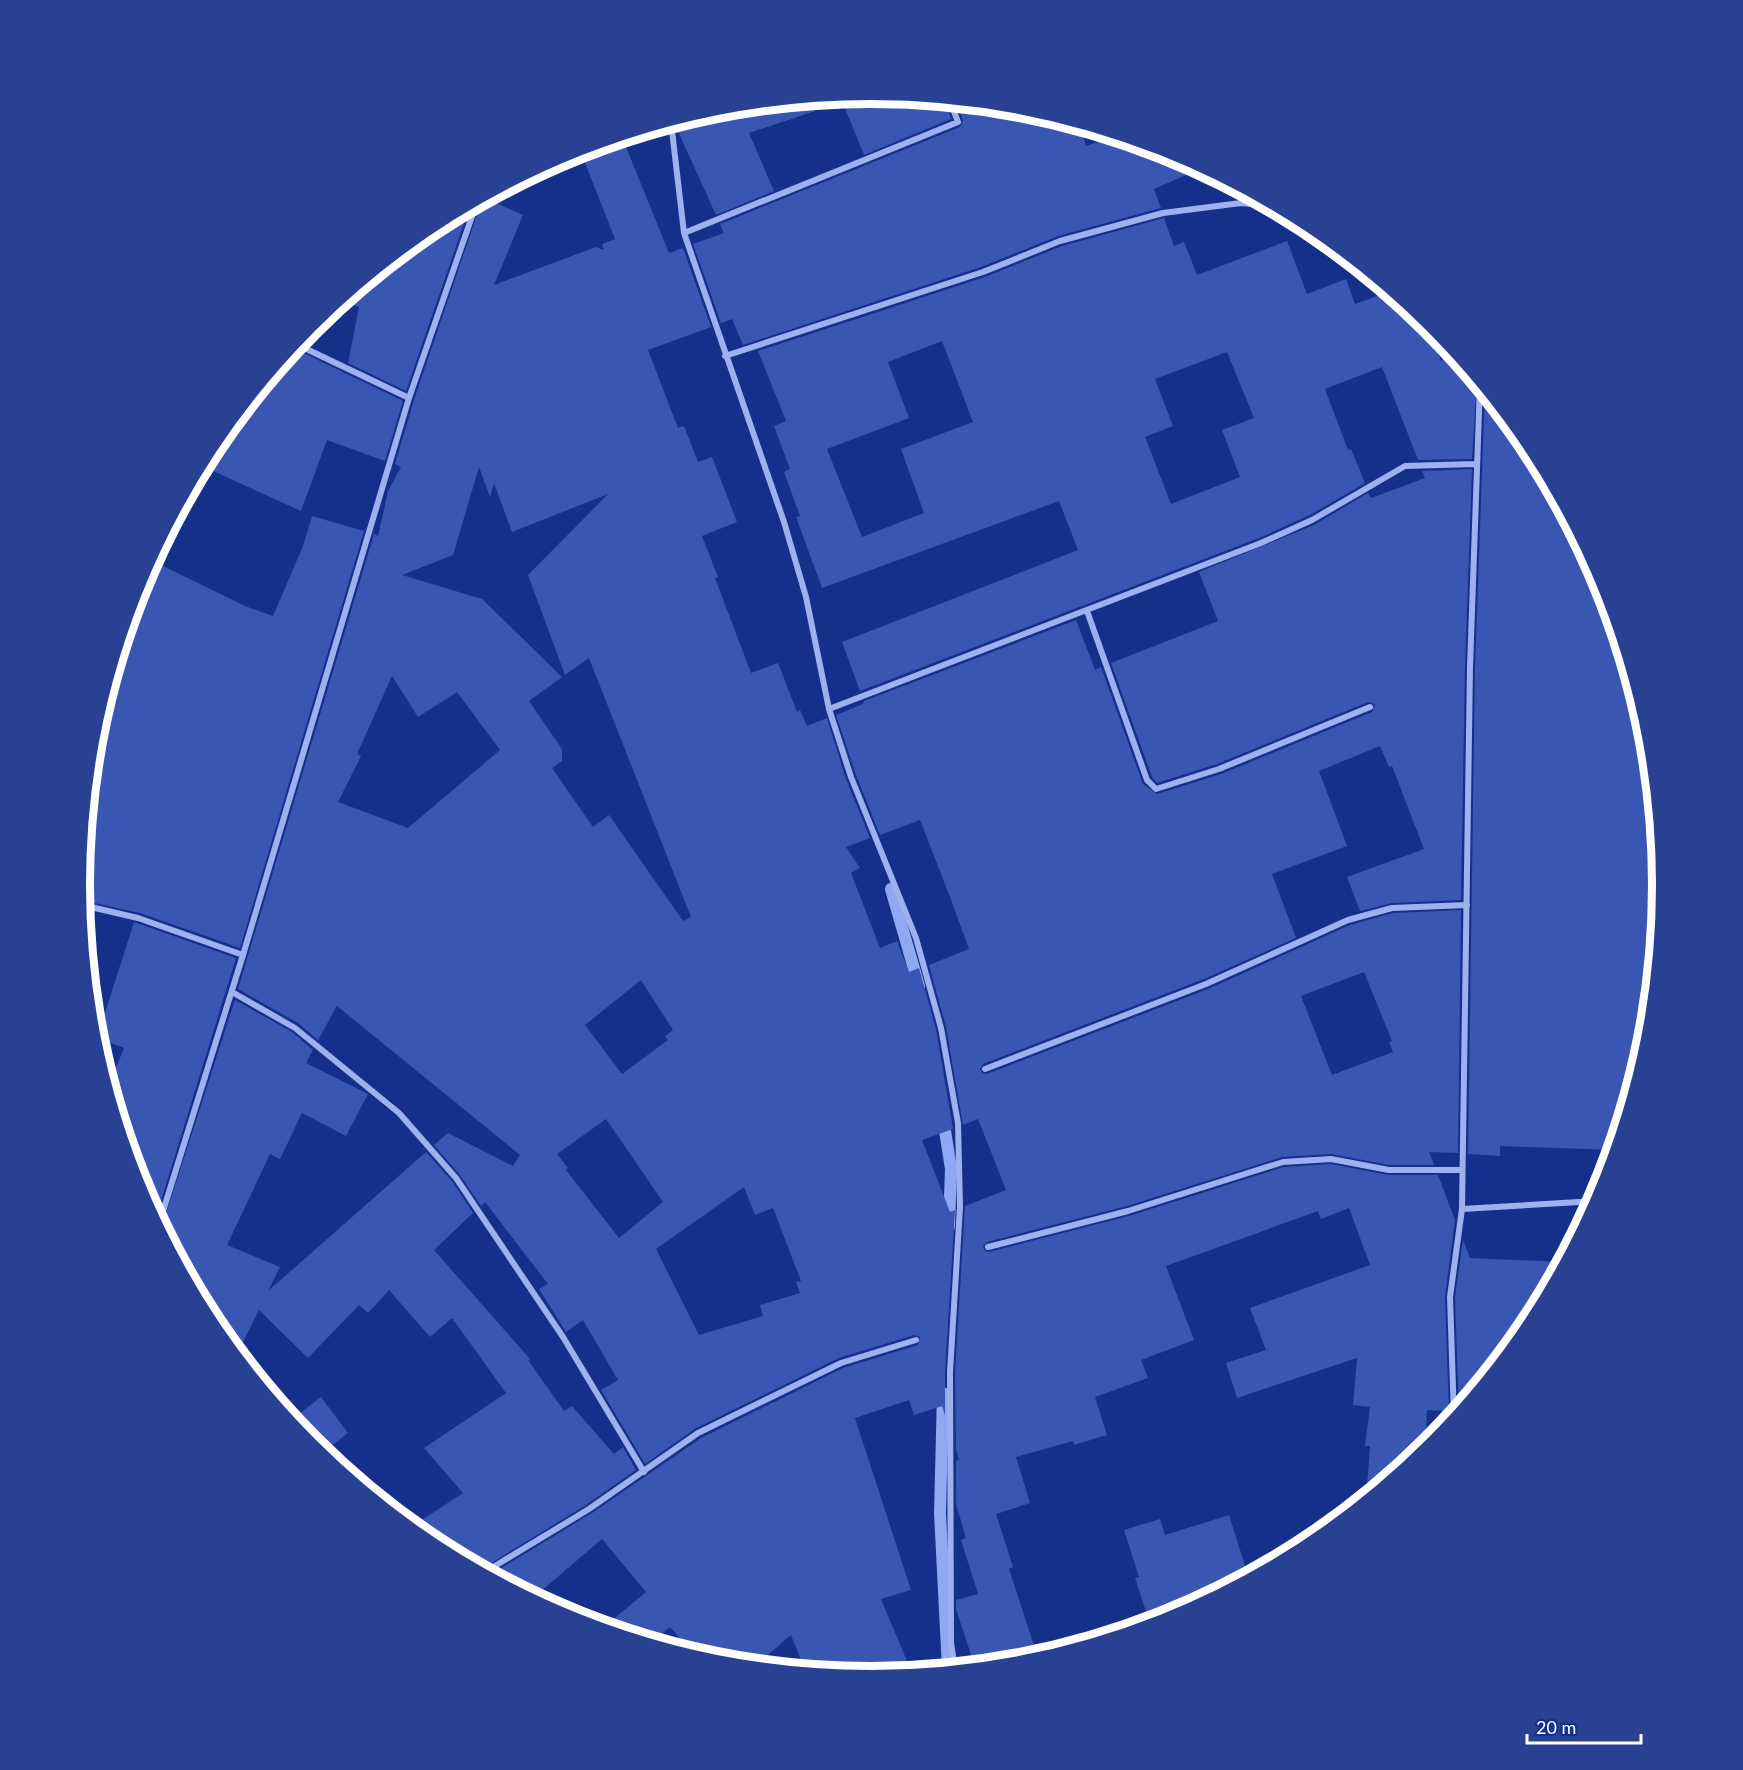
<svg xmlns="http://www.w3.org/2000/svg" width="1743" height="1770" font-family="Lato,sans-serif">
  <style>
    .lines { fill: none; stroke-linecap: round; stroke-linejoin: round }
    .stream { stroke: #8fa8f2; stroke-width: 12 }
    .building { fill: #3956b2; fill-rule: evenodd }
    .street { stroke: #9db1ef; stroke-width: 6 }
    .rim { fill: none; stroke: #fff; stroke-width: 8 }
  </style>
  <rect width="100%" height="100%" fill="#15308a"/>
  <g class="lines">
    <!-- stream -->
    <path class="stream" d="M 891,889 L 919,986
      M 943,1118 L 951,1169 L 949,1226
      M 943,1393 L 940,1513 L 948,1669"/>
  </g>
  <!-- building -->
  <path class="building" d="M 872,93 L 945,100 L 951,119 L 864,155 L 842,101 L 858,94 Z
    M 812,99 L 815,111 L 749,133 L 774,191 L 716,215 L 677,129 L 676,121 L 717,108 Z
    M 956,101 L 1026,108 L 1080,125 L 1086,146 L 1116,136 L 1175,153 L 1202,168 L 1154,189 L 1161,208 L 1058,236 L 981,267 L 743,345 L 732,319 L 721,323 L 693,244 L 724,233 L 720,224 L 960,127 L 963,121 Z
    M 622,137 L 669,253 L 683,248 L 711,327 L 648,350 L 678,428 L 684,426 L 698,462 L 712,457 L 737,522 L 702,536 L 718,577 L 715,578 L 751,673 L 778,663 L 797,712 L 800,710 L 807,726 L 827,718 L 846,779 L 870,838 L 846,847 L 860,868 L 851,873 L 880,948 L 897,941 L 909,972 L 919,968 L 936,1029 L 953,1129 L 922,1140 L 950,1212 L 955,1210 L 945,1372 L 945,1416 L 942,1406 L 914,1415 L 909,1400 L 855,1418 L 911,1590 L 881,1599 L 912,1673 L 871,1677 L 805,1670 L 791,1635 L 755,1666 L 717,1662 L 694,1655 L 670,1627 L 652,1642 L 604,1627 L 646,1592 L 602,1539 L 533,1598 L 490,1575 L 592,1513 L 701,1438 L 843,1368 L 918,1345 L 920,1337 L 914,1335 L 839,1358 L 696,1428 L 645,1464 L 601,1390 L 618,1380 L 583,1320 L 566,1332 L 539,1289 L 548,1284 L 485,1202 L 481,1206 L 460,1175 L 434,1145 L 448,1133 L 513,1166 L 520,1155 L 337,1006 L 318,1040 L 298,1023 L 238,989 L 374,534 L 378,536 L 388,491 L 401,467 L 395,464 L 414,400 L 482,200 L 485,198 L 523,215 L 494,285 L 596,247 L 604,250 L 602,244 L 615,239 L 580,150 ZM 479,467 L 490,497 L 494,483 L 512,532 L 608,494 L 528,575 L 565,675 L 589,658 L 691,917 L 683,921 L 609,815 L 593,827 L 552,768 L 562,761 L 562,749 L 529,701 L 562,677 L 482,599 L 402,575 L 453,555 ZM 392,676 L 418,717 L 457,692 L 500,750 L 408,828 L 338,802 L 361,756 L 357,754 ZM 641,980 L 673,1030 L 665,1036 L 668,1040 L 622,1074 L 585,1025 ZM 606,1119 L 663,1202 L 619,1238 L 566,1170 L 568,1168 L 557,1154 ZM 744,1187 L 755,1215 L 773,1208 L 801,1281 L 796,1282 L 800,1293 L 760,1305 L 763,1316 L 699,1335 L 656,1249 Z
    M 470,206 L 406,391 L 348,363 L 359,307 L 341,301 L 432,226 Z
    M 1164,218 L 1174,246 L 1184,242 L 1197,275 L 1287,241 L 1307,294 L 1346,279 L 1355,304 L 1391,291 L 1426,320 L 1441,361 L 1456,355 L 1477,380 L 1472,459 L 1418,460 L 1382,367 L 1325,389 L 1348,450 L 1351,449 L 1365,483 L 1310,515 L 1259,538 L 860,691 L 842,642 L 1078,550 L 1059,501 L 822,588 L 796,517 L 800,516 L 784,472 L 790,469 L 774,426 L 786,421 L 758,351 L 985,277 L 1062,246 ZM 942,341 L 973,422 L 901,449 L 924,513 L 862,537 L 827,449 L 909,418 L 888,362 ZM 1227,352 L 1254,418 L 1222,430 L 1240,477 L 1171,504 L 1145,437 L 1173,426 L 1155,379 Z
    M 293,348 L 403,401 L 385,461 L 327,440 L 301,511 L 202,466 L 213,445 Z
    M 1485,390 L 1530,445 L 1603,582 L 1648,731 L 1664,885 L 1663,888 L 1660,888 L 1648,1040 L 1615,1150 L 1500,1146 L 1500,1156 L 1468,1154 L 1475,667 Z
    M 1472,469 L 1465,667 L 1461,900 L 1392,903 L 1360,911 L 1347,877 L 1424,849 L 1392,766 L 1389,767 L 1380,746 L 1319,771 L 1347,846 L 1272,874 L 1296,938 L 1204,979 L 983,1064 L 980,1069 L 982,1073 L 987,1074 L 1208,989 L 1350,925 L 1393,913 L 1461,910 L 1458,1153 L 1429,1152 L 1434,1165 L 1389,1165 L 1331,1154 L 1282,1157 L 1127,1206 L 987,1242 L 983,1246 L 985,1251 L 989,1252 L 1129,1216 L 1284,1167 L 1331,1164 L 1388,1175 L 1438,1175 L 1455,1220 L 1445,1297 L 1449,1411 L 1427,1410 L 1425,1451 L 1366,1499 L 1370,1446 L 1365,1446 L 1370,1407 L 1353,1405 L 1357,1358 L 1237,1398 L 1226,1363 L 1266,1350 L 1250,1308 L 1370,1265 L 1349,1208 L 1321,1219 L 1318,1211 L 1166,1266 L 1194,1340 L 1141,1360 L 1148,1378 L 1095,1397 L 1107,1435 L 1074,1445 L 1073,1441 L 1016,1457 L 1030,1503 L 996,1514 L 1013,1567 L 1009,1569 L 1038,1658 L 975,1667 L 956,1609 L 956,1600 L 978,1594 L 961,1540 L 966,1538 L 956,1504 L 956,1461 L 959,1460 L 956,1450 L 955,1372 L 965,1206 L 1006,1190 L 978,1119 L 963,1125 L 946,1027 L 929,965 L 969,949 L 950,897 L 920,820 L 880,835 L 856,775 L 836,715 L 863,704 L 864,701 L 1076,620 L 1095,670 L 1101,667 L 1143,784 L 1157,794 L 1221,774 L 1372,712 L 1375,704 L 1368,702 L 1217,764 L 1157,783 L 1152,777 L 1111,663 L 1218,621 L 1199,572 L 1314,525 L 1368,493 L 1371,498 L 1425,478 L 1422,471 ZM 1364,972 L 1392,1041 L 1389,1042 L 1393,1052 L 1332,1075 L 1301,996 Z
    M 312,516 L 364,531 L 240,948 L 140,913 L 81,900 L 80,885 L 91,773 L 119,689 L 109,685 L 159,564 L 245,606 L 273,616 L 303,546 Z
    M 134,922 L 236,958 L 156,1217 L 140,1188 L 109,1085 L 124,1048 L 97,1038 Z
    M 235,1000 L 292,1032 L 313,1050 L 306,1063 L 368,1094 L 346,1136 L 302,1113 L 280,1159 L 270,1154 L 227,1245 L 280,1267 L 268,1291 L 426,1152 L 452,1181 L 473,1213 L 434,1250 L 530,1359 L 528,1360 L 564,1411 L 572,1406 L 614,1454 L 623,1447 L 636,1470 L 586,1505 L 480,1570 L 431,1543 L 411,1527 L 463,1493 L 424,1448 L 506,1393 L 452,1318 L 430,1337 L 389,1290 L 368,1313 L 359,1305 L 308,1358 L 259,1310 L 237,1354 L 213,1325 L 161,1229 Z
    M 1463,1240 L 1470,1258 L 1564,1262 L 1529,1326 L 1459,1411 L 1455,1297 Z
    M 321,1397 L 348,1433 L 322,1453 L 291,1420 Z
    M 1229,1515 L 1247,1572 L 1232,1577 L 1234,1585 L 1179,1614 L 1150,1624 L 1135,1578 L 1139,1577 L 1124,1530 L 1160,1519 L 1165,1535 Z"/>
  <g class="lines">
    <!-- street -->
    <path class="street" d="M 671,122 L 684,233 L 784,522 L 806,597 L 829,709 L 851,777 L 916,938 L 941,1028 L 958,1123 L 960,1207 L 950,1372 L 951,1643 L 955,1669
      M 684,233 L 958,122 L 950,101
      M 296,344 L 409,398
      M 725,356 L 983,272 L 1060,241 L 1163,213 L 1241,203 L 1273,206
      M 1087,611 L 1147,780 L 1156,789 L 1219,769 L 1370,707
      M 829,709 L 1261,543 L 1312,520 L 1405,466 L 1475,464
      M 82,905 L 138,918 L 243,955
      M 232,992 L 295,1028 L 399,1113 L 456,1178 L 563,1337 L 644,1472
      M 985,1069 L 1206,984 L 1348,920 L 1392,908 L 1467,905
      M 1462,1209 L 1596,1201
      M 159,1224 L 243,955 L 409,398 L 477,202
      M 988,1247 L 1128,1211 L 1283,1162 L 1331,1159 L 1389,1170 L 1462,1170
      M 1454,1418 L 1450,1297 L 1462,1209 L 1470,667 L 1480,384
      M 485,1572 L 589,1509 L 698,1433 L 841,1363 L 916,1340"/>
  </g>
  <!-- crop -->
  <path d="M0 0H1743V1770H0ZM90 885a781 781 0 1 1 1562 0a781 781 0 1 1-1562 0Z" fill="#284193" fill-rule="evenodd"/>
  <path class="rim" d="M90 885a781 781 0 1 1 1562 0a781 781 0 1 1-1562 0Z"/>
  <!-- scale -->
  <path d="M1527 1734v9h114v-9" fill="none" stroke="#ffffff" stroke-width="3"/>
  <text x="1536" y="1734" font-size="18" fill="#ffffff" stroke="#15308a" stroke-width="4.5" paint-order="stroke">20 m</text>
</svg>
